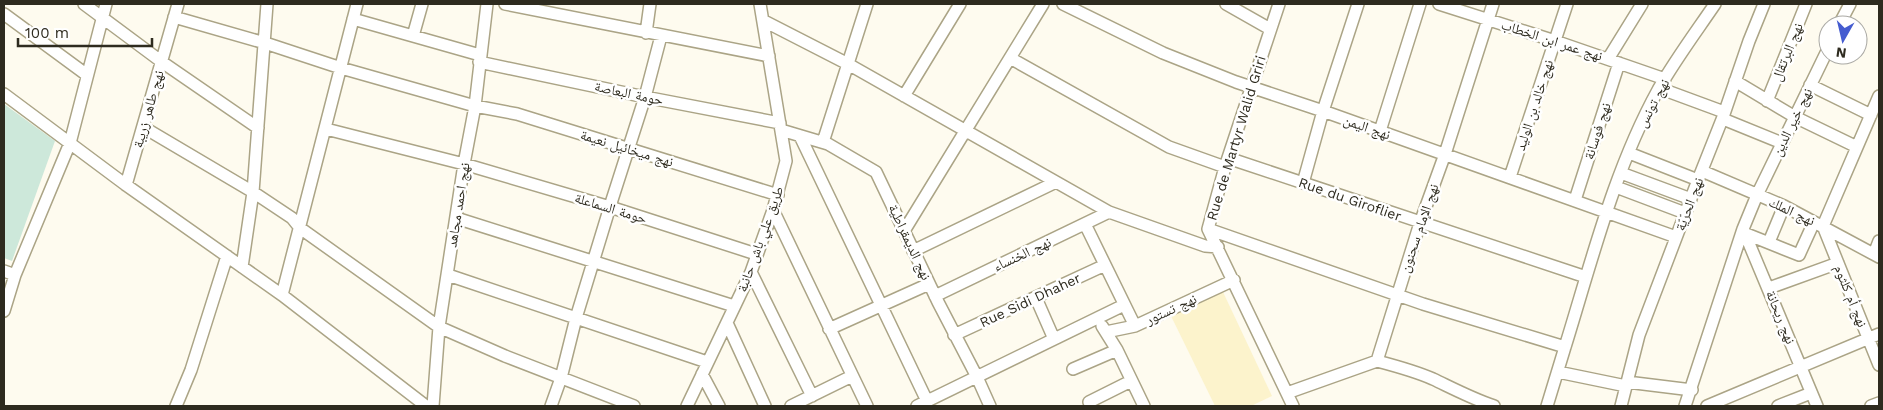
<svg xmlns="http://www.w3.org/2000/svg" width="1883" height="410" font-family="'Work Sans','Noto Naskh Arabic',sans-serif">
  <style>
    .built { fill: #fcf3cc }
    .green { fill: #cde8da }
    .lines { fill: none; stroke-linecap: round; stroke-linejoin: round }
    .minor-casing { stroke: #aba486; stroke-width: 14 }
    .minor { stroke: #fff; stroke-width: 11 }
    .labels { text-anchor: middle; stroke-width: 5; stroke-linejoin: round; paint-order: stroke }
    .street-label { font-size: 14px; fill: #2e2b1f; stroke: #fff }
  </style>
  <rect width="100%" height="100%" fill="#fefbef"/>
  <!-- built -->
  <path class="built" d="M 1223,292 L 1272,396 L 1251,406 L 1215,406 L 1171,316 Z"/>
  <!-- green -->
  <path class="green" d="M 4,104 L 55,141 L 12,261 L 4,258 Z"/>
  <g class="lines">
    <!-- minor casing -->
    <g class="minor-casing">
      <path id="minor" d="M 84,4 L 162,62 L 258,128
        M 505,4 L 769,56
        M 1063,4 L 1163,53 L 1236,82 L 1323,111 L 1676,237
        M 1226,4 L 1270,29
        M 1279,4 L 1225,167 L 1208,229 L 1293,406
        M 1439,4 L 1555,41 L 1665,79
        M 4,14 L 87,75
        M 174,17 L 265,43 L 341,68 L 475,106 L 517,114 L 778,195
        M 353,19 L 480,55
        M 764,21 L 848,64 L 1109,212 L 1205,246 L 1218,247
        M 1839,25 L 1850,4
        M 646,33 L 650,4
        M 413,36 L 422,4
        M 1010,58 L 1169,147 L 1225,167
        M 1608,59 L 1642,4
        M 479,62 L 645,97 L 780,123
        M 1735,81 L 1795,117 L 1857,147
        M 1810,85 L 1871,115
        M 1659,88 L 1724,112
        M 4,94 L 126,185 L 282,295 L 426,406
        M 904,96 L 960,4
        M 1767,101 L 1806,4
        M 1723,119 L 1782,143
        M 143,127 L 253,192 L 292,218 L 300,228 L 439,327 L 505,356 L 634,406
        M 326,129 L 464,164 L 610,207 L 756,254
        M 781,130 L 828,144 L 876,172 L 938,302 L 977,377 L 990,406
        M 1380,131 L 1420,4
        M 800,136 L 927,401
        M 823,142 L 867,4
        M 1629,153 L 1698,180
        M 1228,158 L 1586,277
        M 1702,171 L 1784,206 L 1879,257
        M 1621,173 L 1691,199
        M 1510,177 L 1567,4
        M 1303,183 L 1323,111 L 1358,4
        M 126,185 L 178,4
        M 1616,187 L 1685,213
        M 1575,200 L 1619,63
        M 773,210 L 867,406
        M 456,218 L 734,306
        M 1085,224 L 1135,326
        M 1823,226 L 1879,365
        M 1823,226 L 1879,96
        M 1208,229 L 1423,304 L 1565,347 C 1592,260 1614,170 1658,90 C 1675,60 1696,32 1715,4
        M 1743,229 L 1817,406
        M 904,231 L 1043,4
        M 1744,233 L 1799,255 L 1814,222
        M 1769,242 L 1784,206
        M 913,251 L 1056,182
        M 1874,254 L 1879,241
        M 242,267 L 253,192 L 267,4
        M 4,271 L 15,275
        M 751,272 L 812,396
        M 448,275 L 707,362
        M 1769,288 L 1838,263
        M 282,295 L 357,4
        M 935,296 L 1109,212
        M 1036,298 L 1054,339
        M 4,311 L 15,275 L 70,143 L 106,4
        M 727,323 L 765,406
        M 1102,326 L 1117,350 L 1144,406
        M 829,329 L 929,284
        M 1106,332 L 1135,326 L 1234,280
        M 954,335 L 1105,265
        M 1377,361 C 1396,366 1415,371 1433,379 C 1454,389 1473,399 1494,406
        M 1073,369 L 1117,350
        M 1558,372 L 1626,386
        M 702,374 L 719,406
        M 1627,382 L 1692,390
        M 1287,393 L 1377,361 L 1420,223 L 1445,154 L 1493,4
        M 1089,402 L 1131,381
        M 176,406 L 191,370 L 227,256
        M 433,406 L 439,327 L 464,164 L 475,106 L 487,4
        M 551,406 L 561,378 L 576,318 L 612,200 L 645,97 L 661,36
        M 687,406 L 751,272 L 773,210 L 786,161 L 760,4
        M 791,406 L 852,376
        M 917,406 L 1124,305
        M 1547,406 L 1565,347
        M 1621,406 L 1639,335 L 1698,180 L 1723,117 L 1749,41 L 1764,4
        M 1685,406 L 1743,229 L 1757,195 L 1828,49
        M 1707,406 L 1879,334
        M 1778,406 L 1811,393
        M 1871,406 L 1879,403"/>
    </g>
    <!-- minor -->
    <use href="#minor" class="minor"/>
  </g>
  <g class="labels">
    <!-- street labels -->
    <g class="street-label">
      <text transform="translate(1552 40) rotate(18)" y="5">نهج عمر ابن الخطاب</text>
      <text transform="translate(1787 52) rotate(-68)" y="5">نهج البرتقال</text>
      <text transform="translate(629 93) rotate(12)" y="5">حومة البعاصة</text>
      <text transform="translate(1653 103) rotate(-62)" y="5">نهج تونس</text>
      <text transform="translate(1534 105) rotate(-72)" y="5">نهج خالد بن الوليد</text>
      <text transform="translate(148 109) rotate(-74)" y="5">نهج طاهر زريبة</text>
      <text transform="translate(1792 122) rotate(-64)" y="5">نهج خير الدين</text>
      <text transform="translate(1367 127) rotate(19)" y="5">نهج اليمن</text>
      <text transform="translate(1597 131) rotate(-72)" y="5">نهج فوسانة</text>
      <text transform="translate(1236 138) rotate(-73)" y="5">Rue de Martyr Walid Griri</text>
      <text transform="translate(627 148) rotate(17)" y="5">نهج ميخائيل نعيمة</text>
      <text transform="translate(1350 199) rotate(19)" y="5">Rue du Giroflier</text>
      <text transform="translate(1689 204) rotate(-69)" y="5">نهج الحرّيّة</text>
      <text transform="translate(458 205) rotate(-81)" y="5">نهج احمد مجاهد</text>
      <text transform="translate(611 208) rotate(17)" y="5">حومة السماعلة</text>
      <text transform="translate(1792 211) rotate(25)" y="5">نهج الملك</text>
      <text transform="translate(1419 228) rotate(-71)" y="5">نهج الإمام سحنون</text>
      <text transform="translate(760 239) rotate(-70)" y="5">طريق علي باش حانبة</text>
      <text transform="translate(910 242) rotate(65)" y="5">نهج الديمقراطية</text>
      <text transform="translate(1022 254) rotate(-25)" y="5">نهج الخنساء</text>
      <text transform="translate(1851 296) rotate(68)" y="5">نهج أم كلثوم</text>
      <text transform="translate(1030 300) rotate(-25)" y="5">Rue Sidi Dhaher</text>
      <text transform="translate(1171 309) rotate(-25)" y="5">نهج تستور</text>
      <text transform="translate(1781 317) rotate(68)" y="5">نهج ريحانة</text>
    </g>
  </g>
  <!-- border -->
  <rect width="1883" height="410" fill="none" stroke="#2e2b1f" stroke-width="10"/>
  <!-- north arrow -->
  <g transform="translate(1843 40) rotate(188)"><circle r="24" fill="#ffffff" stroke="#abaaa5"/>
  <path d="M0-4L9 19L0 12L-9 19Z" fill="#455cd0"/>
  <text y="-8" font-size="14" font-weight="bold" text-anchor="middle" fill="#2e2b1f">N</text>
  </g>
  <!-- scale -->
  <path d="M18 38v8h134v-8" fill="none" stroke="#2e2b1f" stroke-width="2.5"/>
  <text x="25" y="38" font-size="15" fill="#2e2b1f" stroke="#ffffff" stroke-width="4" paint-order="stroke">100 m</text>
</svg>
